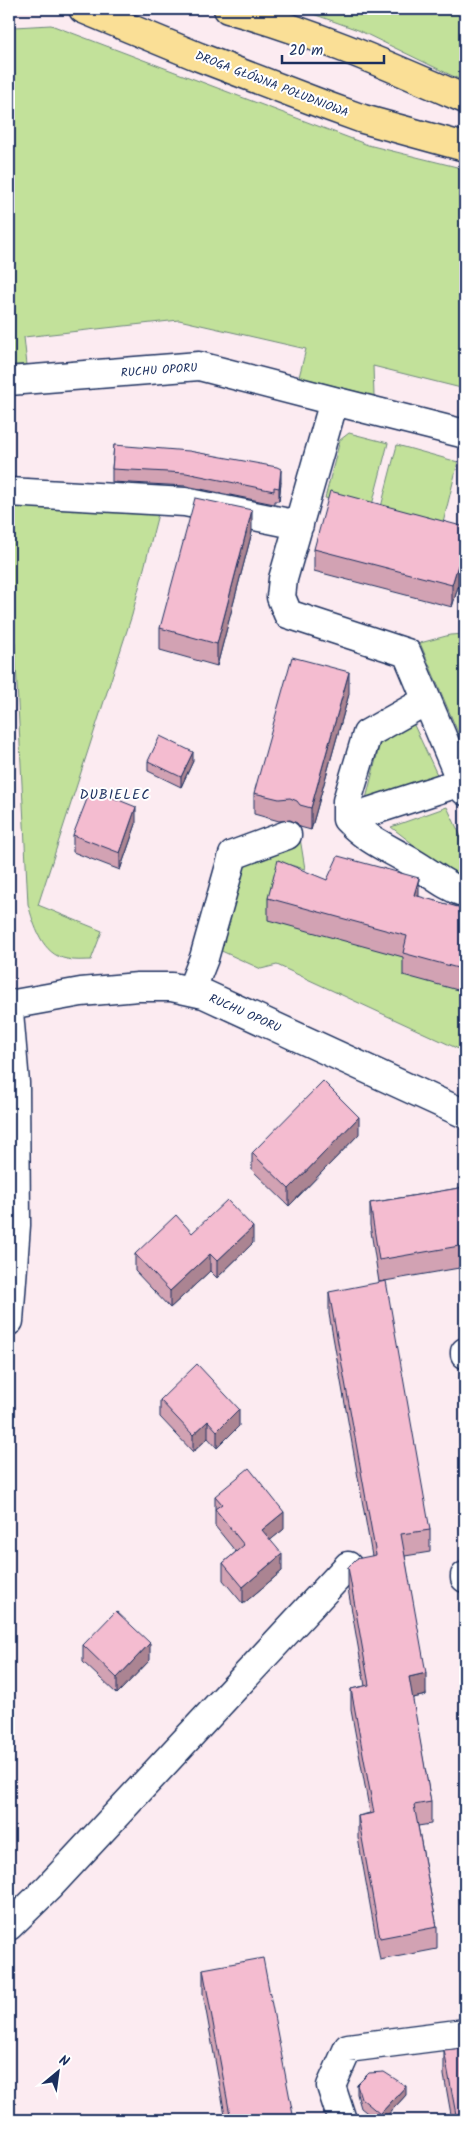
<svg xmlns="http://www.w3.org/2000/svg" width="474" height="2129" font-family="Kalam,sans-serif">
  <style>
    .green { fill: #c2e19a; stroke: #6e887c }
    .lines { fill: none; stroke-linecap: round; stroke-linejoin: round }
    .minor-casing { stroke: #1b2f5e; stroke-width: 31 }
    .major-casing { stroke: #1b2f5e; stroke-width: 31 }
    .minor { stroke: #fff; stroke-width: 28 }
    .major { stroke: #fadf96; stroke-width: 28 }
    .wall { fill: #d2a2b3; stroke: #1b2f5e }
    .shaded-wall { fill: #ab8492; stroke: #1b2f5e }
    .building { fill: #f4bcd0; stroke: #1b2f5e }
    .labels { text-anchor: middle; stroke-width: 4; stroke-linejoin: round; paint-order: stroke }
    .street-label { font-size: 12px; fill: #1b2f5e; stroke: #fff }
    .neighbourhood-label { font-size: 14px; letter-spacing: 1px; fill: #1b2f5e; stroke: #fff }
  </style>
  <rect width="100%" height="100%" fill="#fcebf1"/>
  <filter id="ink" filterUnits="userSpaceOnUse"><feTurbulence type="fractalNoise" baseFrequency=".02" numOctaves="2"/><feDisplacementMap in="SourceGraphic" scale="10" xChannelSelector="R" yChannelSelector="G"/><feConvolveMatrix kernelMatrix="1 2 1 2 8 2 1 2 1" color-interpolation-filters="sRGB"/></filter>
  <g filter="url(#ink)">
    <!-- green -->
    <path class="green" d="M 299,9 L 465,9 L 465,82 L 358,30 Z
      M 51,25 L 368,145 L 465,169 L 465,389 L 373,366 L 374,396 L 299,377 L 306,349 L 179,320 L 24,337 L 27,365 L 9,365 L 9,30 L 14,27 Z
      M 349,433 L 388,443 L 371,509 L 325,498 L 340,440 Z
      M 397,445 L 458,462 L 443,523 L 381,507 Z
      M 9,501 L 158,514 L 132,615 L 38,905 L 102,931 L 91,960 C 83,960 75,961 67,959 C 42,955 34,925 28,904 L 15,644 L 9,619 Z
      M 465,634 L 465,749 L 420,643 L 450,635 Z
      M 413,723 L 440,781 L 364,807 L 380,743 Z
      M 447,807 L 465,845 L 465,878 L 459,880 L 391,827 Z
      M 300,838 L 305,869 L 283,863 L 408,957 L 465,992 L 465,1052 L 277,965 L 261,969 L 215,948 L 245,860 Z"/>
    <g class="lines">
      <!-- minor casing -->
      <g class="minor-casing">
        <path id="minor" d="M 9,381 L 199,366 L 334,401
          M 465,434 L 334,401 L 283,579 L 281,597 L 288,614 L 407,653 L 465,791
          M 9,492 L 185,502 L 299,525
          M 428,703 L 415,707 L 367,734 L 347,801 L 347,819 C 368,841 390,849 415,864 C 432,874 446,887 465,893
          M 347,819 L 461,782
          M 191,991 L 204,958 L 233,855 L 287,835
          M 9,1005 L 81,992 L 138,987 L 172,987 L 204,994 L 465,1114
          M 9,1012 L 15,1083 L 16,1225 L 9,1321
          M 465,1352 L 465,1354
          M 465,1576 L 465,1578
          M 9,1926 L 49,1887 L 348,1566
          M 342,2120 L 331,2086 L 348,2048 L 465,2033"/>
      </g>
      <!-- major casing -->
      <g class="major-casing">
        <path id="major" d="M 83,9 L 199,57 L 327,106 L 363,119 L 465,147
          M 228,9 C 310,31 387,65 465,99"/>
      </g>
      <!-- minor -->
      <use href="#minor" class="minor"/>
      <!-- major -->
      <use href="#major" class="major"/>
    </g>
    <!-- wall -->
    <path class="wall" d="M 114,445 L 281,482 L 279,501 L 274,501 L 274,504 L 186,486 L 112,482 L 112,469 Z
      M 465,527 L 465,589 L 458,587 L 452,607 L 314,571 L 314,549 Z
      M 252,532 L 217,666 L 160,650 L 160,628 Z
      M 349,694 L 311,830 L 300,827 L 297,823 L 290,820 L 279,821 L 254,814 L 254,793 Z
      M 148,761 L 193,761 L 181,787 L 148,771 Z
      M 136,824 L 120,870 L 73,852 L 73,835 Z
      M 327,880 L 419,897 L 465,909 L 465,992 L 403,975 L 403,957 L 268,920 L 268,898 Z
      M 359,1134 L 289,1206 L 252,1170 L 252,1153 Z
      M 465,1187 L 465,1267 L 379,1282 L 370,1225 L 370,1203 Z
      M 192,1233 L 253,1243 L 217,1278 L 210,1271 L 170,1308 L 135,1271 L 135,1254 Z
      M 329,1292 L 430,1530 L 430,1552 L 405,1556 L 426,1695 L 412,1698 L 431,1802 L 431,1824 L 418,1826 L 437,1927 L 437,1949 L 380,1960 L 358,1838 L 358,1816 L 370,1813 L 351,1710 L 351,1689 L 365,1686 L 348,1589 L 348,1567 L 372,1556 L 329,1314 Z
      M 160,1400 L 239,1426 L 217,1448 L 208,1438 L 193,1452 L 160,1417 Z
      M 215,1496 L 284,1529 L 270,1540 L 282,1571 L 243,1604 L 223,1580 L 223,1563 L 236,1552 L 215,1526 Z
      M 461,1583 L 465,1583 L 464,1601 L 461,1592 Z
      M 83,1645 L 150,1660 L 117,1694 L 83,1662 Z
      M 203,1969 L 294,2120 L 226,2120 L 203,1994 Z
      M 444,2050 L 465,2120 L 452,2120 L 444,2075 Z
      M 357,2085 L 406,2095 L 383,2120 L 376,2120 L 361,2108 L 357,2094 Z"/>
    <!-- shaded-wall -->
    <path class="shaded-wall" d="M 281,469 L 281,482 L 279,501 L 279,488 Z
      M 252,510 L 252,532 L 217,666 L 217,644 Z
      M 458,565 L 458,587 L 452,607 L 452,585 Z
      M 349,672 L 349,694 L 311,830 L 311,808 Z
      M 193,752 L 193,761 L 181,787 L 181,777 Z
      M 136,807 L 136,824 L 120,870 L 120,853 Z
      M 419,878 L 419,899 L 414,895 Z
      M 359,1117 L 359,1134 L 289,1206 L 289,1189 Z
      M 253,1227 L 253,1243 L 217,1278 L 217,1261 Z
      M 210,1254 L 210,1271 L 170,1308 L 170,1291 Z
      M 239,1409 L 239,1426 L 217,1448 L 217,1431 Z
      M 208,1421 L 208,1438 L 193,1452 L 193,1435 Z
      M 284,1512 L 284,1529 L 262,1547 L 262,1530 Z
      M 282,1554 L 282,1571 L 243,1604 L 243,1587 Z
      M 464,1592 L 465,1592 L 465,1601 L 464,1601 Z
      M 150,1643 L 150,1660 L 117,1694 L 117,1678 Z
      M 426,1673 L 426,1695 L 409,1699 L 409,1677 Z
      M 406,2086 L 406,2095 L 383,2120 L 380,2120 L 380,2114 Z"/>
    <!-- building -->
    <path class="building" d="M 114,445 L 189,451 L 277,467 L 281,469 L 279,488 L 274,487 L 274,491 L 186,473 L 112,469 Z
      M 330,491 L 465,527 L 465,567 L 458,565 L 452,585 L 314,549 Z
      M 195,498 L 252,510 L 217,644 L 160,628 Z
      M 292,657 L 349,672 L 311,808 L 300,805 L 297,801 L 290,798 L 279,799 L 254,793 Z
      M 160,736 L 193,752 L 181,777 L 148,761 Z
      M 91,789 L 136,807 L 120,853 L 73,835 Z
      M 338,856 L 419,878 L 414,895 L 465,909 L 465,970 L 403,953 L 407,936 L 268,898 L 278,860 L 327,880 Z
      M 323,1081 L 359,1117 L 289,1189 L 252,1153 Z
      M 465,1187 L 465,1245 L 379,1260 L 370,1203 Z
      M 227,1200 L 253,1227 L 217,1261 L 210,1254 L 170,1291 L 135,1254 L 176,1215 L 192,1233 Z
      M 386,1281 L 430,1530 L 401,1534 L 426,1673 L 409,1677 L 431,1802 L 414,1805 L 437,1927 L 380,1938 L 358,1816 L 374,1813 L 351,1689 L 369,1685 L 348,1567 L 356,1559 L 376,1555 L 329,1292 Z
      M 197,1364 L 239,1409 L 217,1431 L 208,1421 L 193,1435 L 160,1400 Z
      M 249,1468 L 284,1512 L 262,1530 L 282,1554 L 243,1587 L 223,1563 L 244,1545 L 215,1509 L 222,1504 L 215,1496 Z
      M 461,1583 L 465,1583 L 465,1592 L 464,1592 Z
      M 116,1611 L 150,1643 L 117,1678 L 83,1645 Z
      M 263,1958 L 294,2120 L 231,2120 L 203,1969 Z
      M 465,2048 L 465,2120 L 457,2120 L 444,2050 Z
      M 384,2072 L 406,2086 L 380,2114 L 361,2098 L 357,2085 L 369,2073 Z"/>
  </g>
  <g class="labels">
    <!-- street labels -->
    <g class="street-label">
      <text transform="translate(272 84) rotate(21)" y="4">DROGA GŁÓWNA POŁUDNIOWA</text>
      <text transform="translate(159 370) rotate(-4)" y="4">RUCHU OPORU</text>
      <text transform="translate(245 1013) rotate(24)" y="4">RUCHU OPORU</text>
    </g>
    <!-- neighbourhood labels -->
    <g class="neighbourhood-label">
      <text x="115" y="799">DUBIELEC</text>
    </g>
  </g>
  <!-- margin -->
  <rect width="474" height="2129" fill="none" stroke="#fff" stroke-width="30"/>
  <rect x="15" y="15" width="444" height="2099" fill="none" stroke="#1b2f5e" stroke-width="2" filter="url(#ink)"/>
  <!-- north arrow -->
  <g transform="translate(58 2072) rotate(29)" stroke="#ffffff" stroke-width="4" paint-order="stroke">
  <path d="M0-4L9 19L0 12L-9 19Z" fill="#1b2f5e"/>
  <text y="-8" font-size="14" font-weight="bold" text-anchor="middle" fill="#1b2f5e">N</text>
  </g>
  <!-- scale -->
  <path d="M282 55v8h102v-8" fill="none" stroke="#1b2f5e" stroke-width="2.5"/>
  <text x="289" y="55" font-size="15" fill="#1b2f5e" stroke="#ffffff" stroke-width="4" paint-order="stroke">20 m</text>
</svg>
